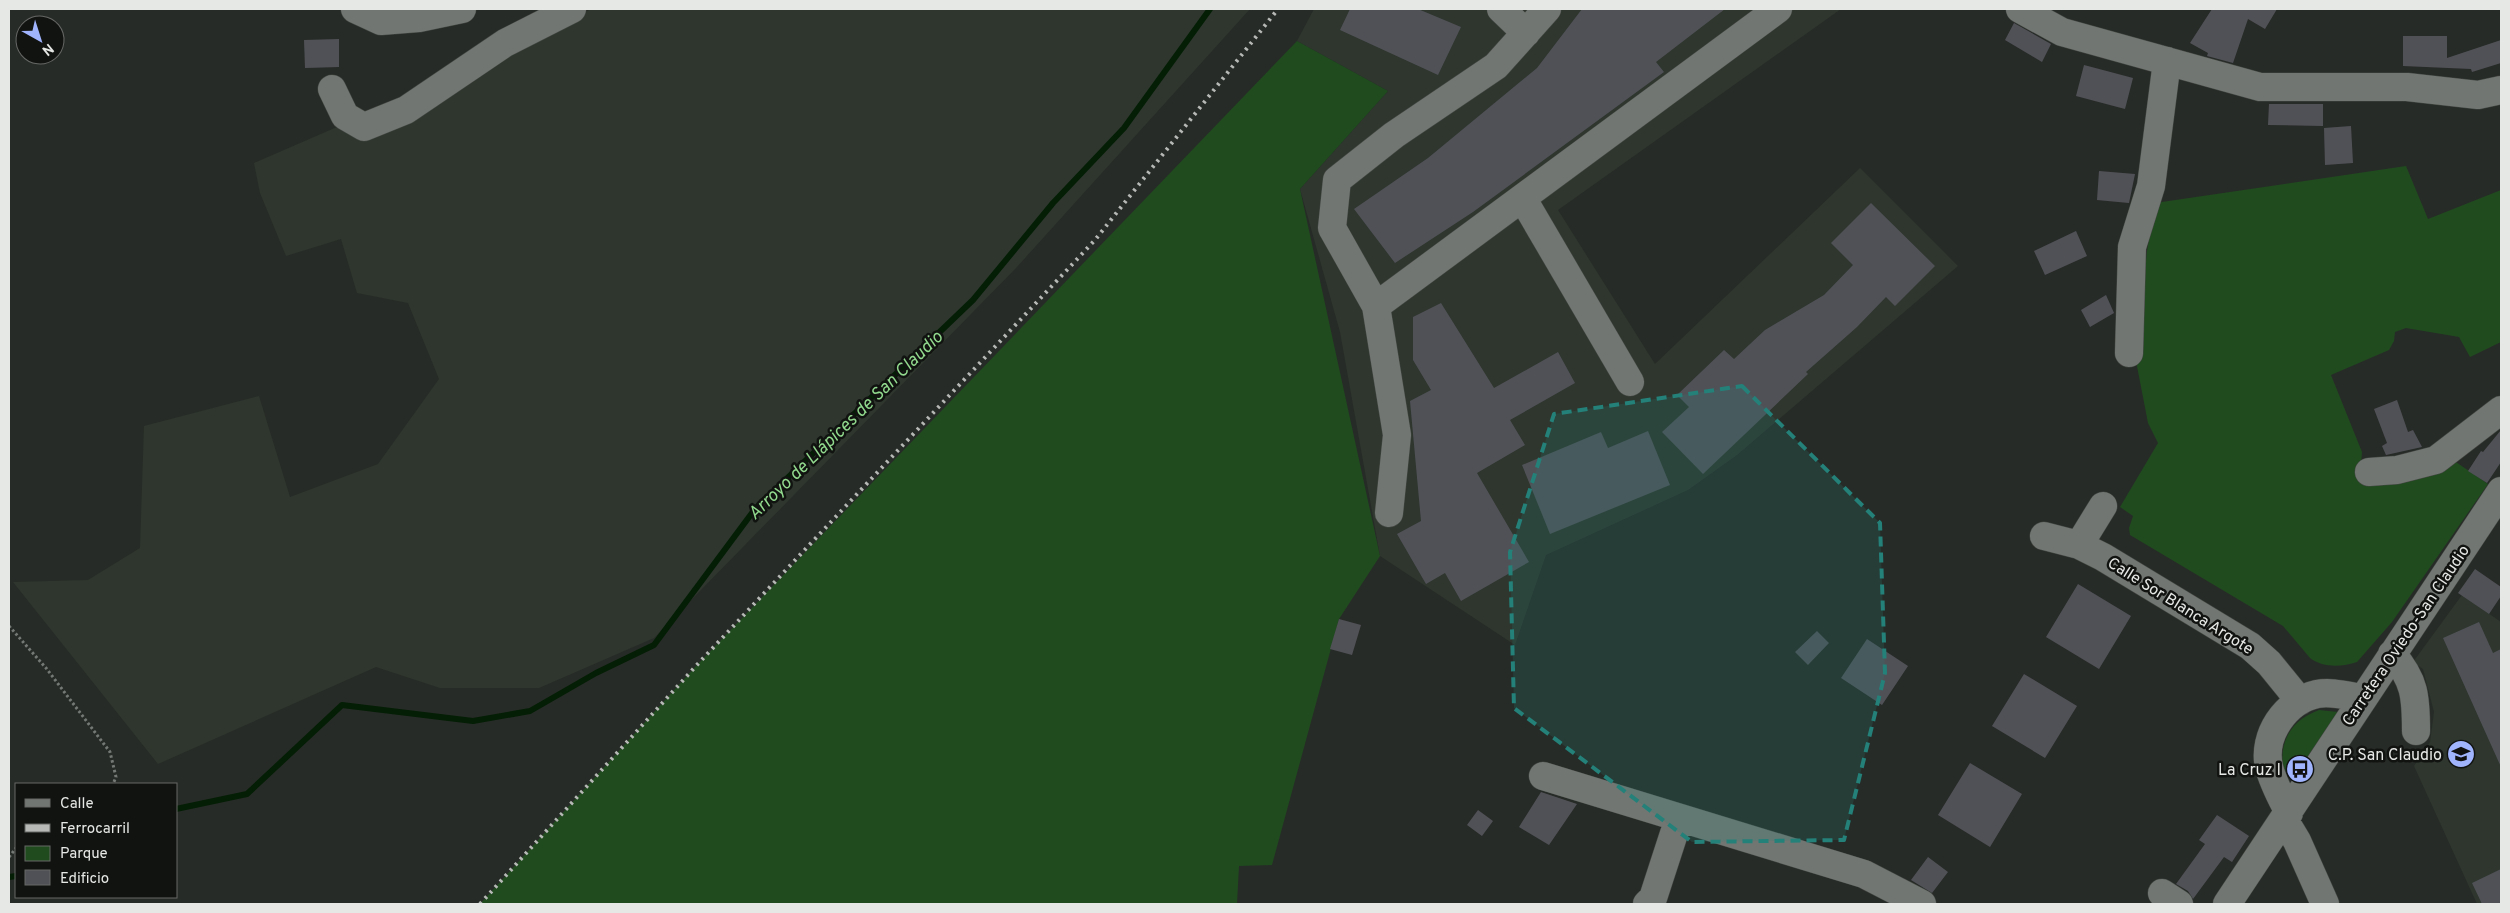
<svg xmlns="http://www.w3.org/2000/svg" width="2510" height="913" font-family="Overpass,sans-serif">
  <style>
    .built { fill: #2e362e }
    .green { fill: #204b1f }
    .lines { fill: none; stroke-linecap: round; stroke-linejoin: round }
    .stream { stroke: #041e05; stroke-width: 6 }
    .building { fill: #505157 }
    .minor-casing { stroke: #434743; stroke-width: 29 }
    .path { stroke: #757975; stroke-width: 3; stroke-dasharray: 2.5 2.5; stroke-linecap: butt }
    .minor { stroke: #727672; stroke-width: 28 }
    .rail { stroke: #b6b9b6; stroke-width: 4; stroke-dasharray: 2.5 5; stroke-linecap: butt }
    .marked { fill: #24817a; fill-opacity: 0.2; stroke: #24817a; stroke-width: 4; stroke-dasharray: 10 6; stroke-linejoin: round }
    .labels { text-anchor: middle; stroke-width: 5; stroke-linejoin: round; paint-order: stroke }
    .street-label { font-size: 16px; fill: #e6e8e6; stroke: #111311 }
    .poi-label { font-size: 16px; fill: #e6e8e6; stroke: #111311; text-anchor: end }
    .water-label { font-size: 18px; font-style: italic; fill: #91d98d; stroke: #111311 }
  </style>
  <rect width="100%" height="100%" fill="#272b27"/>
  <!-- built -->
  <path class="built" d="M 591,9 L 1250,9 L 1016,268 L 654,638 L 539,688 L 440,688 L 376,667 L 158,764 L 13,582 L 88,580 L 140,548 L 144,426 L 259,396 L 290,497 L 378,464 L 439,379 L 408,303 L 357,293 L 341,239 L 286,256 L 260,193 L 254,163 L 337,127 L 371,136 L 518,47 Z
    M 1314,9 L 1841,9 L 1558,210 L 1655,364 L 1860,168 L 1958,266 L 1737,455 L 1688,490 L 1546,555 L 1515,645 L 1380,556 L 1340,332 L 1300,189 L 1388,91 L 1297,41 Z
    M 2462,595 L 2501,622 L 2501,904 L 2477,904 L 2414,766 L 2430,742 L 2434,712 L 2423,669 L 2413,662 Z"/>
  <!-- green -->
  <path class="green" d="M 1297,41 L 1388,91 L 1300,189 L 1380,556 L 1339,619 L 1272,865 L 1239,866 L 1237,904 L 480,904 L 696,666 Z
    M 2406,166 L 2428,219 L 2501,190 L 2501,342 L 2470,357 L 2459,337 L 2406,328 L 2395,332 L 2394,341 L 2389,350 L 2331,375 L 2362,452 L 2361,464 L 2450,458 L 2488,484 L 2392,622 L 2357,662 C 2342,667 2323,668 2310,658 L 2283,626 L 2130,535 L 2129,528 L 2133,516 L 2120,507 L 2158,443 L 2148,423 L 2136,361 L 2147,251 L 2155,203 Z
    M 2319,710 L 2338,712 L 2294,777 L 2283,769 C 2279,740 2292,720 2319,710 Z"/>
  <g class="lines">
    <!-- stream -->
    <path class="stream" d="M 176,809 L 247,794 L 342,705 L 473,721 L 530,711 L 596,673 L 654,645 L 755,509 L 973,300 L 1053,203 L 1124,128 L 1210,9
      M 9,877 L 16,876"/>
  </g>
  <!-- building -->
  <path class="building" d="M 1350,9 L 1418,9 L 1461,27 L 1438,75 L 1340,30 Z
    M 1582,9 L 1725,9 L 1656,62 L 1664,72 L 1473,212 L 1395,263 L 1354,209 L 1428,158 L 1537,68 Z
    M 2212,9 L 2277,9 L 2265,29 L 2248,19 L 2233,63 L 2207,56 L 2208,53 L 2190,43 Z
    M 2014,23 L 2051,44 L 2042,62 L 2005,40 Z
    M 2403,36 L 2447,36 L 2447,58 L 2501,40 L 2501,63 L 2472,72 L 2471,69 L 2403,66 Z
    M 339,39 L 339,67 L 305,68 L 304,40 Z
    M 2084,65 L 2133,78 L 2125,109 L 2076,96 Z
    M 2269,104 L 2323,104 L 2323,126 L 2268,125 Z
    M 2351,126 L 2353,163 L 2325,165 L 2324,128 Z
    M 2099,171 L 2135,174 L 2129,203 L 2097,200 Z
    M 1871,203 L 1935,266 L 1895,306 L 1886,297 L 1857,327 L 1806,372 L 1808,374 L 1703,474 L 1662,432 L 1689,407 L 1677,395 L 1724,350 L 1734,359 L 1765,330 L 1824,295 L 1853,265 L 1831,243 Z
    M 2076,231 L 2087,256 L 2045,275 L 2034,251 Z
    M 2106,295 L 2114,313 L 2090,327 L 2081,310 Z
    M 1441,303 L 1494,388 L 1558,352 L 1575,383 L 1510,420 L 1525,445 L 1477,473 L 1529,562 L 1461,601 L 1445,573 L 1426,584 L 1397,534 L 1421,521 L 1410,401 L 1431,390 L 1413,360 L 1413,317 Z
    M 2397,400 L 2408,432 L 2413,430 L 2422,447 L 2386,455 L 2382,446 L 2387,443 L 2374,409 Z
    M 2501,430 L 2501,462 L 2487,483 L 2468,471 L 2481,451 L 2483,452 Z
    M 1648,431 L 1670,485 L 1550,534 L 1522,465 L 1601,432 L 1608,448 Z
    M 2475,569 L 2501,587 L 2501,596 L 2489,614 L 2458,593 Z
    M 2078,584 L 2131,616 L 2099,669 L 2046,637 Z
    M 1339,619 L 1361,625 L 1352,655 L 1330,649 Z
    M 2479,622 L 2493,653 L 2501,649 L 2501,767 L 2443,638 Z
    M 1817,631 L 1829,643 L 1808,665 L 1795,652 Z
    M 1867,639 L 1908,666 L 1882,705 L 1841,678 Z
    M 2024,674 L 2077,706 L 2045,758 L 1992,726 Z
    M 1970,763 L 2022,794 L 1990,847 L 1938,815 Z
    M 1541,792 L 1577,804 L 1549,845 L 1519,827 Z
    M 1478,810 L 1493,821 L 1482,836 L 1467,825 Z
    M 2217,815 L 2249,836 L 2232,862 L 2224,857 L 2193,899 L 2188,891 L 2176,884 L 2205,844 L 2199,840 Z
    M 1928,857 L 1948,872 L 1932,893 L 1911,880 Z
    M 2501,869 L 2501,904 L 2482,904 L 2472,883 Z"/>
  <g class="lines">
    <!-- minor casing -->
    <g class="minor-casing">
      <path id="minor" d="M 355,9 L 381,21 L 419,18 L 462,9
        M 1501,9 L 1526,33
        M 1547,9 L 1496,66 L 1394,135 L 1337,180 L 1332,228 L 1376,306 L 1778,9
        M 2020,9 L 2062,32 L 2260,87 L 2407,87 L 2478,95 L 2501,90
        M 332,89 L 345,116 L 364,127 L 406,110 L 505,43 L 572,9
        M 1523,199 L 1630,382
        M 1376,306 L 1397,435 L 1389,513
        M 2129,353 L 2132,247 L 2151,186 L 2167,61
        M 2369,472 L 2397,470 L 2436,460 L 2501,410
        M 2044,536 L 2079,545 L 2103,557 L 2250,646 L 2269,663 L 2300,701
        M 2079,545 L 2103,506
        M 2392,654 C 2415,680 2416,697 2416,731
        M 1543,776 L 1864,874 L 1922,904
        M 2289,813 C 2282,799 2273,783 2269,767 C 2262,736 2285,701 2317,694 C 2332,691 2348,696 2363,698
        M 2285,821 L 2297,841 L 2325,904
        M 2162,893 L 2179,904
        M 1647,904 L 1653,898 L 1679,818
        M 2227,904 C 2319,767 2409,628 2501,491"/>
    </g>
    <!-- path -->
    <path class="path" d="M 9,626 L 46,668 L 110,752 L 116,777 L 113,784
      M 9,857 L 16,848"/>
    <!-- minor -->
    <use href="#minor" class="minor"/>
    <!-- rail -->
    <path class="rail" d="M 480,904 L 696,666 L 1095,240 L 1278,9"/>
  </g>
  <!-- marked area -->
  <path class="marked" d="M 1742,386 L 1880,523 L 1885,673 L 1844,840 L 1692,842 L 1514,708 L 1510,552 L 1554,414 Z"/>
  <!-- icons -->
  <defs>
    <g id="school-disc" transform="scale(1.4375)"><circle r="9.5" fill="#a0b3fd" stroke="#111311"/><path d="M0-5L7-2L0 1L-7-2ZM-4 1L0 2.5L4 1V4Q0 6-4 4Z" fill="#111"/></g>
    <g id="bus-disc" transform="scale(1.4375)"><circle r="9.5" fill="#a0b3fd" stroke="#111311"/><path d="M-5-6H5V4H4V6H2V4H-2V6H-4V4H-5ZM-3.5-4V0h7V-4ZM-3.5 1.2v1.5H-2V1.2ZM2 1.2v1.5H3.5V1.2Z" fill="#111"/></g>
  </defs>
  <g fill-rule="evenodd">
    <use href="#school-disc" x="2461" y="754"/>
    <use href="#bus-disc" x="2300" y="769"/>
  </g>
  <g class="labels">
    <!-- street labels -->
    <g class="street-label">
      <text transform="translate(2181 605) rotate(32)" y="6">Calle Sor Blanca Argote</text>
      <text transform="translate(2405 635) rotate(-56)" y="6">Carretera Oviedo-San Claudio</text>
    </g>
    <!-- poi labels -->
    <g class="poi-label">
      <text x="2442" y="760">C.P. San Claudio</text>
      <text x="2281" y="775">La Cruz I</text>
    </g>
    <!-- water labels -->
    <g class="water-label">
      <text transform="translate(845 425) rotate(-44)" y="6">Arroyo de Llápices de San Claudio</text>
    </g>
  </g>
  <!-- border -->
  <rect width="2510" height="913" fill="none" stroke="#e6e8e6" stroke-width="20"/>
  <!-- legend -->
  <rect x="15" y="783" width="162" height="115" fill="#111311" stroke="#666866"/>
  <rect x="25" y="799" width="25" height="8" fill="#727672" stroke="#666866"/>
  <text x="60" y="808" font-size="15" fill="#e6e8e6">Calle</text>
  <rect x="25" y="824" width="25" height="8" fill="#b6b9b6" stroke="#666866"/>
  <text x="60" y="833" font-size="15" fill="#e6e8e6">Ferrocarril</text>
  <rect x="25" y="846" width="25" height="15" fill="#204b1f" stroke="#666866"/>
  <text x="60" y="858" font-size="15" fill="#e6e8e6">Parque</text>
  <rect x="25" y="870" width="25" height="15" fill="#505157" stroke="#666866"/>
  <text x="60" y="883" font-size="15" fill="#e6e8e6">Edificio</text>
  <!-- north arrow -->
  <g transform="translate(40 40) rotate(141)"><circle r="24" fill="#111311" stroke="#666866"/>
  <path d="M0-4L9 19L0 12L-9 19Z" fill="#a0b3fd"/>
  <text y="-8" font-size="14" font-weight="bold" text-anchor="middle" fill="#e6e8e6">N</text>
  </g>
</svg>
